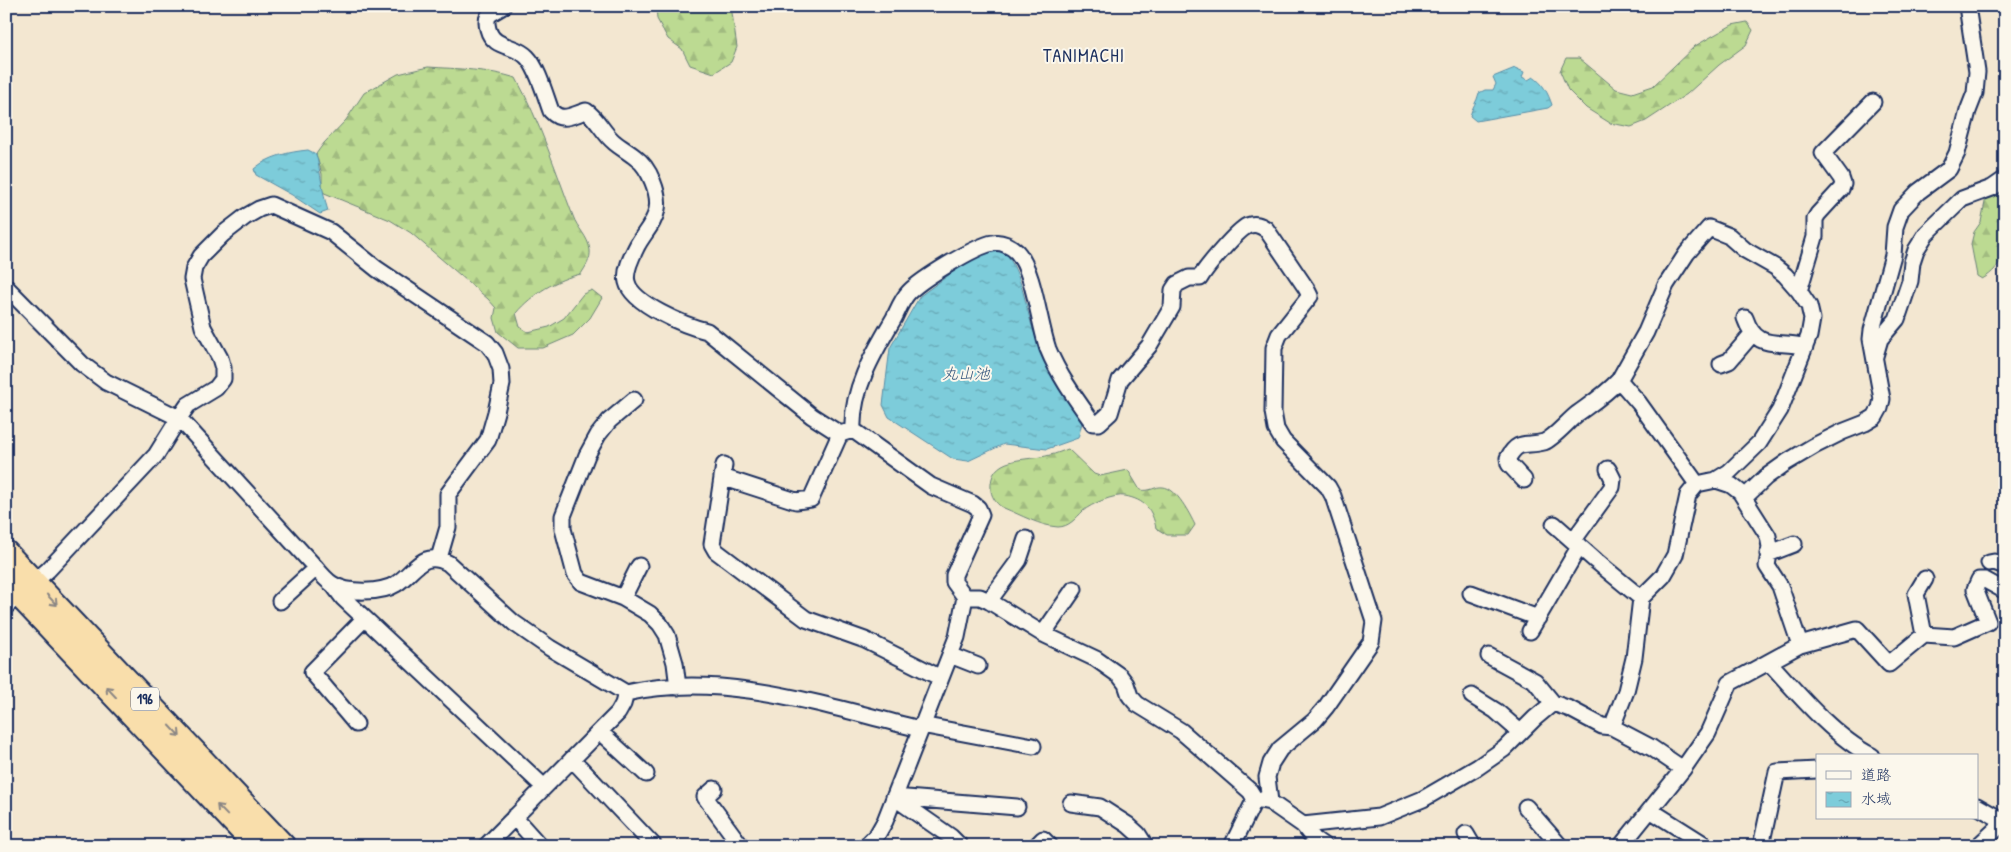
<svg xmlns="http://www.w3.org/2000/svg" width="2011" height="852" font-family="'Patrick Hand','Klee One',sans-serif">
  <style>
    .forest { fill: url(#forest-firs); stroke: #6c8478 }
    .water { fill: url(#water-ripples); stroke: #568da8 }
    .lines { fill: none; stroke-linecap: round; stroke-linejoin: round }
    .minor-casing { stroke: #1b2f5e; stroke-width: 19 }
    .highway-casing { stroke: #1b2f5e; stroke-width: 26 }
    .minor { stroke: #fbf7ec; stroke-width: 15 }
    .highway { stroke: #f9deab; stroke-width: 22 }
    .oneway { stroke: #8a8684 }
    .labels { text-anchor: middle; stroke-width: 4; stroke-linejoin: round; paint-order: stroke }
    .shield { fill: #fbf7ec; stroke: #5e6b89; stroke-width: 1 }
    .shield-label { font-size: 14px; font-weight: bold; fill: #1b2f5e }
    .water-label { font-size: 16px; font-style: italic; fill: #34567d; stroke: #fbf7ec }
    .quarter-label { font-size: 18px; letter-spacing: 1px; fill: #1b2f5e; stroke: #fbf7ec }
  </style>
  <defs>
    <pattern id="forest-firs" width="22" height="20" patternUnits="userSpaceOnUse" patternTransform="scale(1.25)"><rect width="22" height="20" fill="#bcda92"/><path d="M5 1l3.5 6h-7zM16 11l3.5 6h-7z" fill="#a1bb80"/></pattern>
    <pattern id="water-ripples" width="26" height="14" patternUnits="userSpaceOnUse" patternTransform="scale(1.25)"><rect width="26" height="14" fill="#7dccda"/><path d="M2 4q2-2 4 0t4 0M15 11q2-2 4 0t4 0" fill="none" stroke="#66a6b4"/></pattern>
  </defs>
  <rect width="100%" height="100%" fill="#f3e7d1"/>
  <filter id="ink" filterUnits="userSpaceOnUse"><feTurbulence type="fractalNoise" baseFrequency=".02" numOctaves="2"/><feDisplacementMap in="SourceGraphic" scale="10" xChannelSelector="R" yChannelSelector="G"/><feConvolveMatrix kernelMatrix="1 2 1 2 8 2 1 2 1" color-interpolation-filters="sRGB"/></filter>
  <g filter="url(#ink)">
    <!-- forest -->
    <path class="forest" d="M 656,6 L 731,6 L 737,47 L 731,62 L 714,73 L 690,65 L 682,49 L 668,39 L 657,19 Z
      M 1747,22 L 1753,30 L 1746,45 L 1719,65 L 1687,94 L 1646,121 L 1631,127 L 1610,123 L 1586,108 L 1568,90 L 1560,71 L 1566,58 L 1579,58 L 1616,89 L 1632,93 L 1653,86 L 1695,46 L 1732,25 Z
      M 428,67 C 458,69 487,69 516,78 C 540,122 555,169 573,216 C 577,228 588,236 590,250 C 591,259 586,266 581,274 C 557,279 532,294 516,313 L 520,327 L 528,332 L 549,327 L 564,318 L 583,294 L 592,290 L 602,298 L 590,318 L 573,335 L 543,348 L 518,348 L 498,332 L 494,318 L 496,308 L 488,299 L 411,233 L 390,220 L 322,192 L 322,174 L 316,154 L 324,143 L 346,120 L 364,93 L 398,74 Z
      M 2005,185 C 2005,200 2008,240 2004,252 C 2001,264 1992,274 1982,279 L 1977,276 L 1971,244 L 1974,232 L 1981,222 L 1986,197 Z
      M 1068,449 L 1094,474 L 1100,476 L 1128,470 L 1140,490 C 1151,492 1155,486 1163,487 C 1177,488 1190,515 1195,525 L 1188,535 L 1167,535 L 1156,528 C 1152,509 1145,500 1125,496 C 1114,494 1091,504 1083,511 C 1076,518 1069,527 1058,527 C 1040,526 1021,515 1004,508 C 998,506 992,498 991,491 C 988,454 1026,462 1050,455 C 1056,454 1062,451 1068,449 Z"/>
    <!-- water -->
    <path class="water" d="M 1515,68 L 1524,72 L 1522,77 L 1528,80 L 1533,77 C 1543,83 1548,93 1552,105 L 1548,108 L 1476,121 L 1470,116 C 1472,107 1477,102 1479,93 L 1485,90 L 1493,90 L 1496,84 L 1493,77 Z
      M 308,150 L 316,154 C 321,173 322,192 328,211 L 320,214 L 292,195 L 256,175 L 254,169 C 269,156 289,152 308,150 Z
      M 983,250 L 1004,250 C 1023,276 1024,303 1034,332 C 1045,365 1064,391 1083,419 L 1078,438 L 1047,449 L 1004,444 L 968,461 L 953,459 L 889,417 L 883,405 L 890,348 L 920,296 Z"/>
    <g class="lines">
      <!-- minor casing -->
      <g class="minor-casing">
        <path id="minor" d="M 503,6 C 492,14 484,13 488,29 C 493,49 515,44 527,57 C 538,68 545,95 551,111 C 562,123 572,115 586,111 C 598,119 603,133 614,142 C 621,148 629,152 636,158 C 649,167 660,194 657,209 C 655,223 643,234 637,246 C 632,256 624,271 627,282 C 632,304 686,326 707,331 L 812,416 L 840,434 L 853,430 L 931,486 L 973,504 L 978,508 L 981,515 L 954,575 L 954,582 L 965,597 L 957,637 L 885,821 L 877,835 L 866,846
          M 1709,228 L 1729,236 L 1745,250 L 1775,267 L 1785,275 L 1799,291 L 1809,306 L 1812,319 L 1809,336 L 1780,410 L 1759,443 L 1729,472 L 1716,480 L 1697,484 L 1639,403 L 1619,380 L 1646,332 L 1666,285 L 1687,253 Z
          M 6,287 L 82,364 L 106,382 L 179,418 L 156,455 L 48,570 L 6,606
          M 1799,291 L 1815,237 L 1815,219 L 1818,214 L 1841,189 L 1843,184 L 1841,178 L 1823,153 L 1873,102
          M 1745,318 C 1757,353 1779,339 1805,347
          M 1875,356 L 1880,339 L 1897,319 L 1910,281 L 1912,262 L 1916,250 L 1926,234 L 1962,199 L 1992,188 L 2005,179
          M 1721,364 L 1729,361 L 1753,333
          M 634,400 L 609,421 L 598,435 L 587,455 L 563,516 L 563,529 L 575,574 L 581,582 L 623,598 L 650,614 L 660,624 L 667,635 L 675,663 L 678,687
          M 853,430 C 851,390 874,352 894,318 C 898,310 902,299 909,292 C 922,279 975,246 993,243 C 1001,241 1011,246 1017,252 C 1034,271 1039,324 1048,349 C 1059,376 1076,399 1093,423 L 1099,423 L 1110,413 L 1120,380 L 1149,346 L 1172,307 L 1173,290 L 1177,284 L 1189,278 L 1200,278 C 1206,267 1237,231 1247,226 C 1255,223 1260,225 1266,229 L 1306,288 L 1310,296 L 1279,335 L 1274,348 L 1273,412 L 1276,429 L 1283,441 L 1328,487 L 1333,496 L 1374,621 L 1371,642 L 1326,707 L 1315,720 L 1280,749 L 1271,763 L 1267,777 L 1270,802
          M 724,465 L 712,544 L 716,551 L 806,619 L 865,640 L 941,678
          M 722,477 L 796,501 L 811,499 L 840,434
          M 1524,480 L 1509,464 L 1508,458 C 1519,438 1527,447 1544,442 C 1554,438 1568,421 1577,414 C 1592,403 1606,394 1619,380
          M 1716,480 L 1731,485 L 1740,492 L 1768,536 L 1770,547 L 1767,566 L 1780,586 L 1800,645
          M 1744,498 L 1766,477 L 1787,462 L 1814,446 L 1842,432 L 1865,423 L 1875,417 L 1880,408 L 1882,399 L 1871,339 L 1872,330 L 1893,255 L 1895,227 L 1901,210 L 1918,192 L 1949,169 L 1957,153 L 1968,111 L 1975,93 L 1977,72 L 1967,6
          M 1554,524 L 1596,561 L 1641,598
          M 1573,541 L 1612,487 L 1613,479 L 1608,469
          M 1768,554 L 1794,544
          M 439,558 L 448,527 L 448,494 L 488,440 L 496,412 L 502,384 L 501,369 L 495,353 L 487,343 L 377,269 L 331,232 L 271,205 L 259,209 L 245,217 L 223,234 L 201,256 L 194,268 L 192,279 L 203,327 L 220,358 L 223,368 L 223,379 L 216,388 L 188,405 L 179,418 L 316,568 C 321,574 326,580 332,584 C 347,594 382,593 396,584 C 415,572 422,549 448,563 L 514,623 L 550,648 L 626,693 C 723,671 825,706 920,729
          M 1989,563 L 1994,562 L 2005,566
          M 334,586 L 343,598 L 544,787
          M 1471,593 L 1538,618
          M 965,597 L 980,597 L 989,601 L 1043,634 L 1096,659 L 1120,676 L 1126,684 L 1130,696 L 1137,704 L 1181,731 L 1250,791 L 1255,799 L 1270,802 L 1303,825 L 1314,839 L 1324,846
          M 623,598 L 639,566
          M 280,601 L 316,568
          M 989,601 L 1019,560 L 1026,539
          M 1530,631 L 1579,547
          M 1043,634 L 1074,589
          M 1924,635 L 1916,594 L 1925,579
          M 950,655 L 978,666
          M 1489,656 L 1535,681 L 1553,703
          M 1769,662 C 1798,694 1834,737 1872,756
          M 1472,696 L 1496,711 L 1520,732
          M 356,724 L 312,672 L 364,619
          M 921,725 L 1033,746
          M 1612,727 L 1626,691 L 1634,658 L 1641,598 L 1663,576 L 1675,555 L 1688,495 L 1697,484
          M 600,732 L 646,774
          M 572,759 L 654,846
          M 714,789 L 705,797 L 741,846
          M 894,797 L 1017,807
          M 895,798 L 951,837 L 960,846
          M 1071,803 L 1100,807 L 1128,825 L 1138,834 L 1143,842 L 1141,846
          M 1977,806 L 2005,822
          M 1526,807 L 1560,846
          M 1650,810 L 1707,846
          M 514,817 L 540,846
          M 1303,825 L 1379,817 L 1423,799 L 1478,767 L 1504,749 L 1535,718 L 1553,703 L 1570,709 L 1602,726 L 1612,727 L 1652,748 L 1683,769
          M 1466,834 L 1473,846
          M 486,846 L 618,713 L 623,704 L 626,693
          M 1036,846 L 1043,839 L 1050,846
          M 1232,846 L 1255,799
          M 1621,846 L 1683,769 L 1708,733 L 1730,683 L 1800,645 L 1857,629 L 1889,664 L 1924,635 L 1954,637 L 1988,622 L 1975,589 L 1979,580 L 1985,580 L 2005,591
          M 1761,846 L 1777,772 L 1817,770
          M 1978,846 L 2004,822"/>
      </g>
      <!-- highway casing -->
      <g class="highway-casing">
        <path id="highway" d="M 6,552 L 284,846
          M 6,582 L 256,846"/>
      </g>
      <!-- minor -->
      <use href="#minor" class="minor"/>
      <!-- highway -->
      <use href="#highway" class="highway"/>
    </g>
    <!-- one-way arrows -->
    <defs><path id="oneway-shaft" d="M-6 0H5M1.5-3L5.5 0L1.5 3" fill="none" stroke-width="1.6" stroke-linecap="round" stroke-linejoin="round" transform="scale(1.25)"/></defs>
    <g class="oneway">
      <use href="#oneway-shaft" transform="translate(52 600) rotate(47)"/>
      <use href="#oneway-shaft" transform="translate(111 692) rotate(-133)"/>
      <use href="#oneway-shaft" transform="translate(175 731) rotate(47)"/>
      <use href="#oneway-shaft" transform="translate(222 810) rotate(-134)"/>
    </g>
  </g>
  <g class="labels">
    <!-- shield labels -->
    <rect class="shield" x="131" y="687.5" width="28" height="23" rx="4"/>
    <g class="shield-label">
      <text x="145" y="704">196</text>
    </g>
    <!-- water labels -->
    <g class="water-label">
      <text x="966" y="379">丸山池</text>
    </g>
    <!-- quarter labels -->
    <g class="quarter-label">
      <text x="1084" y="62">TANIMACHI</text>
    </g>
  </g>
  <!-- margin -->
  <rect width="2011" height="852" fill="none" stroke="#fbf7ec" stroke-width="25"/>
  <rect x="12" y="12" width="1986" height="827" fill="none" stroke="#1b2f5e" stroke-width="2" filter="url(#ink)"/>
  <!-- legend -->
  <rect x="1816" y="754" width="162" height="65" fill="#fbf7ec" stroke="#a1a7b3"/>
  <rect x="1826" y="771" width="25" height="8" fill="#fbf7ec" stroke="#a1a7b3"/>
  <text x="1861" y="780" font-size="15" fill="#1b2f5e">道路</text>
  <rect x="1826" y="792" width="25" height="15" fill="url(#water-ripples)" stroke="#a1a7b3"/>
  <text x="1861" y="804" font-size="15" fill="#1b2f5e">水域</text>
</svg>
